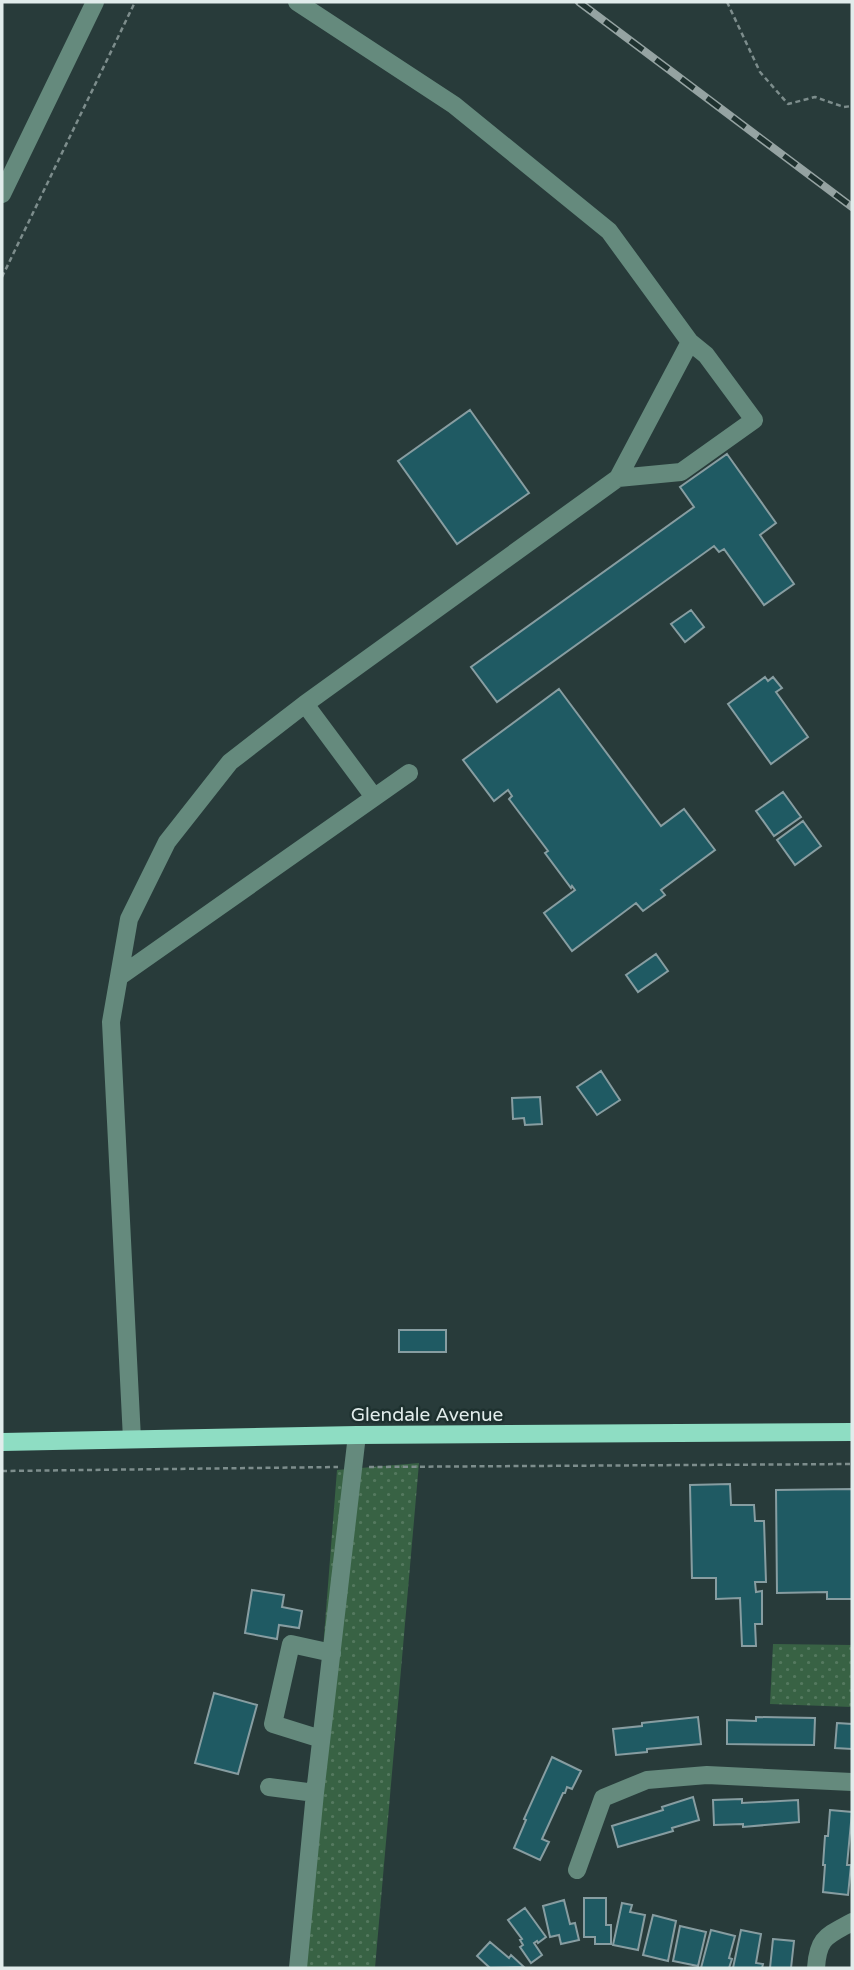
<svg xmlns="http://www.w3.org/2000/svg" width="854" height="1970" font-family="'Varela Round',sans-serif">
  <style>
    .grass { fill: url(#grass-dots) }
    .building { fill: #1f5a63; stroke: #879da1; stroke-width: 2 }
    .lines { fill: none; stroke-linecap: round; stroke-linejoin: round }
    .path { stroke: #7d8d8c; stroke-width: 2.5; stroke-dasharray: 5 3.5; stroke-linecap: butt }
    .minor { stroke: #658a7d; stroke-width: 18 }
    .major { stroke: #8eddc3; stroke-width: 18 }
    .rail-casing { stroke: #95a3a2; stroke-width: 8 }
    .rail { stroke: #1e312f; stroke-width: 5; stroke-dasharray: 16; stroke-linecap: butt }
    .labels { text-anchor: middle; stroke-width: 5; stroke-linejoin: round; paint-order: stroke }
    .street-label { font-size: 19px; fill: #e1eceb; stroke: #1e312f }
  </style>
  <defs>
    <pattern id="grass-dots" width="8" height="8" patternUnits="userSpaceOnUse" patternTransform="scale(1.75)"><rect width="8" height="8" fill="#386244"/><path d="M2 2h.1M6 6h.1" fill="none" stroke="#54795f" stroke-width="1.8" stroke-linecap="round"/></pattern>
  </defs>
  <rect width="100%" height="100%" fill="#283b3a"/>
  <!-- grass -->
  <path class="grass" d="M 419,1463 L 375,1968 L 298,1968 L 337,1470 Z
    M 773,1644 L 852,1645 L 852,1707 L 770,1704 Z"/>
  <!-- building -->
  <path class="building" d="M 470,410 L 529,493 L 457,544 L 398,461 Z
    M 727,454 L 776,523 L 760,535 L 794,584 L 764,605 L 724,549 L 719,552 L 714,546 L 497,702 L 471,667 L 694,507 L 680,487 Z
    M 691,610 L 704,627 L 685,642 L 671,624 Z
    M 765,677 L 768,681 L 773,677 L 782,688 L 776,692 L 808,737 L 771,764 L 728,704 Z
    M 559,689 L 661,826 L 684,809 L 715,850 L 661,890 L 665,895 L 643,911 L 636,903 L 572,951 L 544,913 L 575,890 L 572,886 L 571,888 L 545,853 L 548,851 L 509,799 L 512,796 L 508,790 L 494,801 L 463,760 Z
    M 783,792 L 801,817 L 774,836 L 756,811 Z
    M 803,821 L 821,846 L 795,865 L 777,840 Z
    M 656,954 L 668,971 L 638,992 L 626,975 Z
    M 601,1071 L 620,1100 L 597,1115 L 577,1087 Z
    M 540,1097 L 542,1124 L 525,1125 L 524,1118 L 513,1119 L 512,1098 Z
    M 399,1330 L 446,1330 L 446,1352 L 399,1352 Z
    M 730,1484 L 731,1505 L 754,1505 L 755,1521 L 764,1521 L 766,1582 L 755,1582 L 756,1592 L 762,1591 L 762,1624 L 755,1624 L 756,1646 L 742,1646 L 740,1598 L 716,1599 L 716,1578 L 692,1578 L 690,1485 Z
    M 852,1489 L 852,1599 L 827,1599 L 827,1592 L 777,1593 L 776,1490 Z
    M 252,1590 L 284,1595 L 282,1607 L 302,1611 L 299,1628 L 279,1625 L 277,1639 L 245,1633 Z
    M 214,1693 L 257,1705 L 238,1774 L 195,1763 Z
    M 698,1717 L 701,1744 L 647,1749 L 647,1752 L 616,1755 L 613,1729 L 642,1726 L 642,1723 Z
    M 756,1717 L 815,1718 L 814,1745 L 727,1744 L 727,1720 L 756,1721 Z
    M 837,1723 L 852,1724 L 852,1749 L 835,1748 Z
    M 552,1757 L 581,1771 L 572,1789 L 567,1787 L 565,1793 L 563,1793 L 542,1839 L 549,1842 L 540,1860 L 514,1848 L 526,1820 L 524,1819 Z
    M 693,1797 L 699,1820 L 672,1828 L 673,1831 L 618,1847 L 612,1826 L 663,1810 L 662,1807 Z
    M 742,1799 L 742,1803 L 798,1800 L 799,1822 L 743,1827 L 743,1824 L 714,1825 L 713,1800 Z
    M 830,1810 L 852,1812 L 847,1865 L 851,1865 L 848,1895 L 823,1892 L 825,1865 L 823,1865 L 825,1836 L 828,1836 Z
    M 584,1898 L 606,1898 L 606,1925 L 611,1925 L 611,1944 L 595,1944 L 595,1937 L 584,1937 Z
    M 564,1900 L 570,1924 L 575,1923 L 579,1940 L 561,1944 L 559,1935 L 550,1937 L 543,1906 Z
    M 622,1903 L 632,1905 L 630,1912 L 645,1915 L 638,1950 L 613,1945 Z
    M 525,1908 L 546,1937 L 538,1943 L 537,1941 L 534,1943 L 542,1955 L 531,1963 L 520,1947 L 523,1945 L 520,1940 L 522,1939 L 508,1920 Z
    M 653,1915 L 676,1921 L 668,1961 L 643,1955 Z
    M 680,1926 L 706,1932 L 698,1966 L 673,1961 Z
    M 711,1930 L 735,1936 L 729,1958 L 732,1959 L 729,1968 L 701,1968 Z
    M 741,1930 L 761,1934 L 756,1963 L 763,1964 L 762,1968 L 733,1968 Z
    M 773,1939 L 794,1941 L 791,1968 L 770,1968 Z
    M 490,1942 L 509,1958 L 511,1955 L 524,1967 L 490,1968 L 477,1956 Z"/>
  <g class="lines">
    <!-- path -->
    <path class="path" d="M 727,2 L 760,72 L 788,104 L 815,97 L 844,107 L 852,106
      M 2,277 L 135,2
      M 369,1467 L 852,1464
      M 2,1471 L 338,1467"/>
    <!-- minor -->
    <path class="minor" d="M 2,194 L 95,2
      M 618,478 L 681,472 L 754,420 L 706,355 L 690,342
      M 305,704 L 374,797
      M 119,977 L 409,773
      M 132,1439 L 111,1022 L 129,919 L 167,842 L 230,762 L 305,704 L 618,478 L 690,342 L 609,231 L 454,105 L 297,2
      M 321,1739 L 273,1724 L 291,1644 L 332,1653
      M 269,1787 L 315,1793
      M 577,1870 L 603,1798 L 647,1780 L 707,1775 L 852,1782
      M 298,1968 L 315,1793 L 357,1435
      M 816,1968 C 818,1937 827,1936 852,1922"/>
    <!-- major -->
    <path class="major" d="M 2,1442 L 357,1435 L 852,1432"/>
    <!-- rail casing -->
    <g class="rail-casing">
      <path id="rail" d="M 579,2 L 852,207"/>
    </g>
    <!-- rail -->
    <use href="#rail" class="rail"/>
  </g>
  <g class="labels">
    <!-- street labels -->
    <g class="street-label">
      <text x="427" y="1421">Glendale Avenue</text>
    </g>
  </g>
  <!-- border -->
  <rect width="854" height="1970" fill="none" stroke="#e1eceb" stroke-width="7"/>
</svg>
